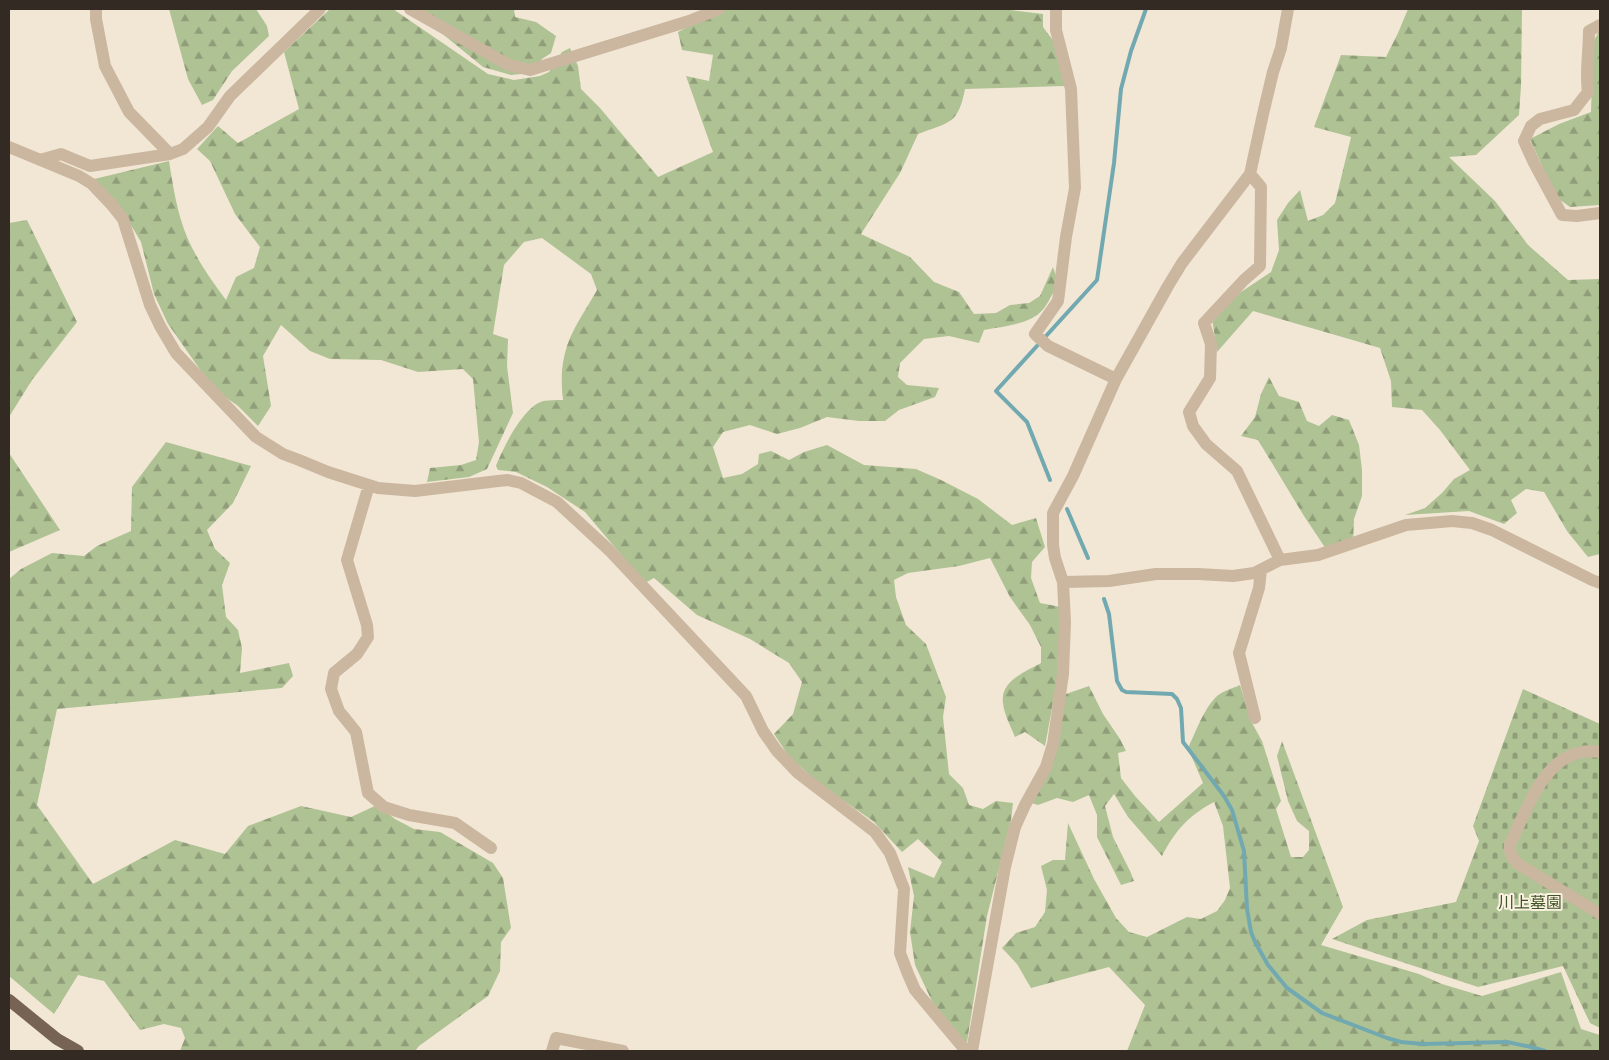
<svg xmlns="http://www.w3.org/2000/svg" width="1609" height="1060" font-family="'DejaVu Sans','Noto Sans JP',sans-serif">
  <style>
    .forest { fill: url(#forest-firs) }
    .cemetery { fill: url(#cemetery-stones) }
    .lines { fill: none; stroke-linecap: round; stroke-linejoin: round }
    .stream { stroke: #72a9b1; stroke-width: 4 }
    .minor { stroke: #cbb7a0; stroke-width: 12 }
    .major { stroke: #776354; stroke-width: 12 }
    .labels { text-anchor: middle; stroke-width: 4; stroke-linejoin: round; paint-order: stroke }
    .park-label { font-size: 16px; fill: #3f5426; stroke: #faf1e1 }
  </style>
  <defs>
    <pattern id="forest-firs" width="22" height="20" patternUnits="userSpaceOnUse" patternTransform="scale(1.25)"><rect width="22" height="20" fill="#afc294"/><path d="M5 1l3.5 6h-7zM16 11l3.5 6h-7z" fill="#8f9e79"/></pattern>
    <pattern id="cemetery-stones" width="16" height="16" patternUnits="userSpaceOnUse" patternTransform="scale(1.25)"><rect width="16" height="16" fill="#afc294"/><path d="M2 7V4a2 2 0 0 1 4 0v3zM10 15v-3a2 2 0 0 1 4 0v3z" fill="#8f9e79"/></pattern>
  </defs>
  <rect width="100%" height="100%" fill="#f2e7d5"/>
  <!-- forest -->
  <path class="forest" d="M 169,9 L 256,9 L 267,26 L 269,36 L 232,71 L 213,100 L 202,105 L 188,79 Z
    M 330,9 L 393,9 L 488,74 L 514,80 L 540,76 L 549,72 L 562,52 L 570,48 L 578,66 L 581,89 L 600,108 L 658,177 L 713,152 L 686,76 L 709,81 L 713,55 L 682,50 L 678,32 L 721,9 L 1003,9 L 1043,14 L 1043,27 C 1058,48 1072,58 1064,86 L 965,89 C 958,125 949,122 918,134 L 900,173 L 861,234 L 910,257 L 934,282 L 959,292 L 974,314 L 996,313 L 1010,305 L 1029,303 L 1040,296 L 1053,267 L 1058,283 C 1054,290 1050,300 1045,307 C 1032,325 1004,326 984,330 L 979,343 L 949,336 L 924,339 L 900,363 L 898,377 L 907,385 L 939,388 L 935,397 L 899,410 L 885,421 L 859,421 L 827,417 L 800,428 L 777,434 L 750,425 L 723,432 L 713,447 L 723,478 L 742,474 L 758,464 L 759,454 L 771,451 L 789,460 L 804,452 L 827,445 L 864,465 L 916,469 L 941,480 L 978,499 L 1012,525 L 1036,518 L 1045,547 L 1032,562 L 1031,578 L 1040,603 L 1061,607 L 1062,654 L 1045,746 L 1025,732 L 1015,737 C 1011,727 1004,714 1003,703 C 1000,681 1025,672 1041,663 L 1041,647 L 1030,625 L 1010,597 L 990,558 L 959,566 L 908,573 L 894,580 L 896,597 L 906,625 L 926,644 L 946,697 L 943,717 L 949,774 L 963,788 L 969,805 L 983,809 L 996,801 L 1013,803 L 1011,820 L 987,916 L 967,1042 L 958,1041 L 937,1012 L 915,965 L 910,932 L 914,896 L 908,867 L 934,878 L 942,862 L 918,839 L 902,852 L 873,821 L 825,788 L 790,758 L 774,734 L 793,714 L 802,682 L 789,663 L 750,639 L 697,615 L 654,578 L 645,583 L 585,512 L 547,487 L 516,472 L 498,470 L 496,466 C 503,448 523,407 543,401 C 549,400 556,400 563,400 C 561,384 561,368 565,353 C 570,331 586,310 597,290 L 591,274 L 542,238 L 524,242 L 504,265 L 493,334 L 508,339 L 507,366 L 513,413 L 487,469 L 469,477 L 427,482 L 430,468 L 461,465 L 476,460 L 479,442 L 473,379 L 463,369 L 418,372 L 381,360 L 330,359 L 310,351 L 281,325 L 263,356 L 271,406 L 258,426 L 238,406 L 213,388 L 168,324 L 154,294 L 141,242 L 125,215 L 90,180 L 169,161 C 173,186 177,213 187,237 C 197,260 211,280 226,300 L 236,277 L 254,268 L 260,247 L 235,214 L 210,161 L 197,149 L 218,126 L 238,143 L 299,109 L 284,52 Z
    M 412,9 L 514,9 L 515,17 L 536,22 L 556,36 L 551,53 L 542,59 L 532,73 L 511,75 L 483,67 Z
    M 1408,9 L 1522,9 L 1521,86 L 1519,115 L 1476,155 L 1449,157 L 1495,201 L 1528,245 L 1568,280 L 1600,279 L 1600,554 L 1588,557 L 1567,531 L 1544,492 L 1526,489 L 1511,500 L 1517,513 L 1504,524 L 1469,511 L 1405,515 L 1425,508 L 1442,493 L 1454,479 L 1470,470 L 1440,430 L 1422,410 L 1392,407 L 1391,381 L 1380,348 L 1253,311 L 1217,352 L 1212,318 L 1241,292 L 1271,272 L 1279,250 L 1277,220 L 1288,203 L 1300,190 L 1308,221 L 1323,215 L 1335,203 L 1351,137 L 1314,127 L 1341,55 L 1386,57 L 1398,33 Z
    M 1600,30 L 1600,205 L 1570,207 L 1556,197 L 1530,139 L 1559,124 L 1591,112 L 1593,42 Z
    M 27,220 L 77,322 L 32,380 L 9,417 L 9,223 Z
    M 1269,377 L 1279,396 L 1299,402 L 1307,421 L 1319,426 L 1332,415 L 1349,420 L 1359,445 L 1362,470 L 1362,496 L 1354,519 L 1353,544 L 1328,552 L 1304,516 L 1258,440 L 1241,436 L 1255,417 L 1261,394 Z
    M 166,442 L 251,466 L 233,503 L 207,530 L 215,549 L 230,563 L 222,585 L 226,617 L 238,630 L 242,648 L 240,673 L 289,663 L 293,676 L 282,688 L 57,709 L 37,805 L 93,884 L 175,840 L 225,854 L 248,826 L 301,806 L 351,817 L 377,805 L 395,819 L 414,829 L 440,832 L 493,863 L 503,878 L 511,928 L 501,942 L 500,971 L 488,996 L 419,1046 L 415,1051 L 180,1051 L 185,1038 L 181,1028 L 164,1024 L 140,1030 L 104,981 L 78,975 L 54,1014 L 9,976 L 9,579 L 21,569 L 52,553 L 84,556 L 97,546 L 131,531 L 132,487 Z
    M 9,453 L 60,530 L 9,552 Z
    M 1240,685 L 1251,721 L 1262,741 L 1281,801 L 1276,809 L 1291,857 L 1303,857 L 1309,850 L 1309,831 L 1297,821 L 1288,801 L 1277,756 L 1282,741 L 1343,907 L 1321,945 L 1419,974 L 1442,984 L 1482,996 L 1561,972 L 1581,1029 L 1600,1035 L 1600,1051 L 1127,1051 L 1145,1005 L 1109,967 L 1031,988 L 1017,964 L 1002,948 L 1016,933 L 1035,927 L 1045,912 L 1047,890 L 1041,866 L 1053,860 L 1065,860 L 1068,823 L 1094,879 L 1116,918 L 1129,932 L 1147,937 L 1187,917 L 1201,919 L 1217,911 L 1225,900 L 1230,888 L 1223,826 L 1214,802 C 1189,815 1175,831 1162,856 L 1128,817 L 1114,794 L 1105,806 L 1113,837 L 1130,871 L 1134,881 L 1121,885 L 1097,837 L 1097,815 L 1089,795 L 1073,802 L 1057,798 L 1038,805 L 1028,802 L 1066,694 L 1089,686 L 1103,714 L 1120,739 L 1126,751 L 1118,753 L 1121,778 L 1135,796 L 1159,822 L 1203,783 L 1188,748 C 1195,733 1204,709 1215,698 C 1222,691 1231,689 1240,685 Z"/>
  <!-- cemetery -->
  <path class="cemetery" d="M 1523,689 L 1600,724 L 1600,1028 L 1590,1023 L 1563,966 L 1478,987 L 1332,939 L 1367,920 L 1456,902 L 1479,841 L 1473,826 Z"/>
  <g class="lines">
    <!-- stream -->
    <path class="stream" d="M 1050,480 L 1027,422 L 996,391 L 1097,280 L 1114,163 L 1121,89 L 1131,51 L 1146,9
      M 1067,509 L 1088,558
      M 1104,599 L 1109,614 L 1117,681 L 1122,690 L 1126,692 L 1172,694 L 1177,699 L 1181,708 L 1183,742 L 1224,796 L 1232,810 L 1244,851 L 1247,909 L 1251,932 L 1255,942 L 1268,965 L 1287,988 L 1322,1013 L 1387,1038 L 1401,1042 L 1423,1044 L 1507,1042 L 1531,1047 L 1545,1051"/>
    <!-- minor -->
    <path class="minor" d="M 96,9 L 96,19 L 105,66 L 129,112 L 170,154
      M 410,9 L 509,65 L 530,70 L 689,21 L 719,9
      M 1056,9 L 1056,30 L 1071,89 L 1075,188 L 1066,237 L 1058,301 L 1035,334 L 1048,346 L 1116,379
      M 1600,25 L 1589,31 C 1589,52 1585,72 1588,92 L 1574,110 L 1540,119 L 1531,126 L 1524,141 L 1534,163 L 1562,215 L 1577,216 L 1600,213
      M 9,147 L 79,176 L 92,184 L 111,204 L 123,219 L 150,305 L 160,326 L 176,353 L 256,437 L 283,454 L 299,460 L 328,472 L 378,488 L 415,491 L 498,481 L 508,480 L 521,483 L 557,502 L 609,550 L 746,696 L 763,731 L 777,751 L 798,773 L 875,832 L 890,853 L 904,889 L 900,953 L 908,974 L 915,990 L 966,1051
      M 40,160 L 61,154 L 90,166 L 170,154 L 183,149 L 208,127 L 230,96 L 320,9
      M 1250,174 L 1261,187 L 1260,266 L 1244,280 L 1204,323 L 1211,344 L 1210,378 L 1189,412 L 1193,426 L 1206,444 L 1237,471 L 1280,560
      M 369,485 L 347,560 L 367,625 L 368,637 L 357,654 L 334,673 L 331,689 L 339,711 L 356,732 L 368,793 L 384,807 L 409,815 L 455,823 L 491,848
      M 1063,582 L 1109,581 L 1156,574 L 1198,574 L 1233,576 L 1254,573 L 1280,560 L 1318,555 L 1406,525 L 1452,521 L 1472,523 L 1492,530 L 1592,580 L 1600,583
      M 1255,718 L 1239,653 L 1259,588 L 1261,570
      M 1600,752 C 1547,744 1529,806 1510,844 C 1509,853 1512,857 1518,864 L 1600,914
      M 552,1051 L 556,1038 L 623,1051
      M 972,1051 L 1005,867 L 1015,827 L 1025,805 L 1046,767 L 1053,744 L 1063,674 L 1065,622 L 1063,582 L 1055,558 L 1053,545 L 1053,513 L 1073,476 L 1116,379 L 1168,286 L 1182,263 L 1250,174 L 1263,114 L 1273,72 L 1281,48 L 1288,9"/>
    <!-- major -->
    <path class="major" d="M 9,1000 L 57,1039 L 78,1051"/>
  </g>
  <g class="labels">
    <!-- park labels -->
    <g class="park-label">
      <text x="1530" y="908">川上墓園</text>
    </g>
  </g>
  <!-- border -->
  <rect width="1609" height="1060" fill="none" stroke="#342a24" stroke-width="20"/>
</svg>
